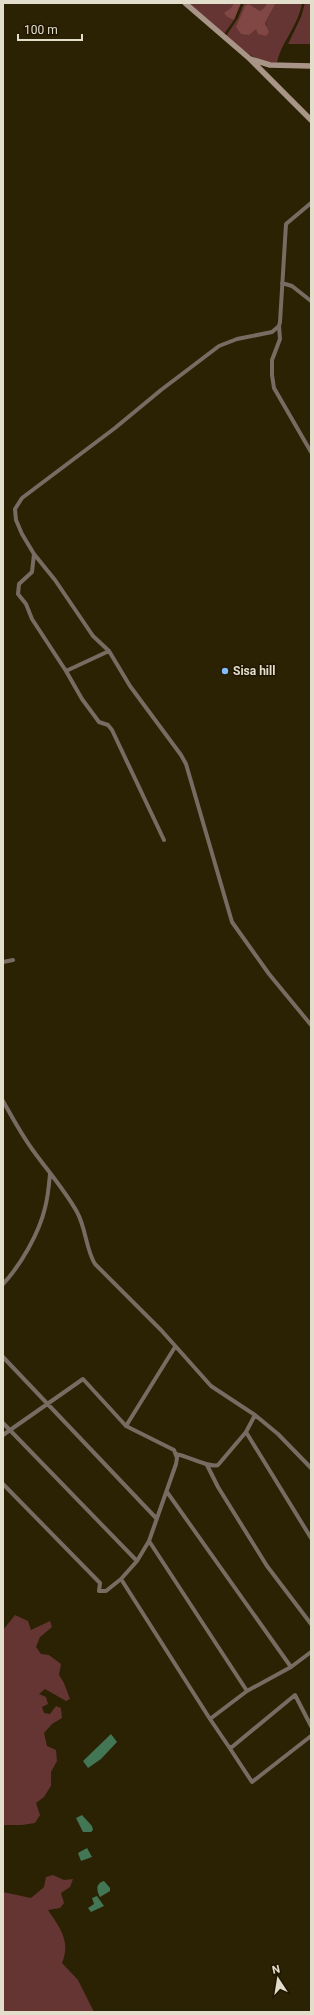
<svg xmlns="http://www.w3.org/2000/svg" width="314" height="2015" font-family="Roboto,sans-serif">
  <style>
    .green { fill: #643532 }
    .forest { fill: #804744 }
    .water { fill: #427654 }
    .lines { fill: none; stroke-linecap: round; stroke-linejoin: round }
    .street { stroke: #786b62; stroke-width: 4 }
    .secondary { stroke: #a99587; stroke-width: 5.5 }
    .poi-dot { fill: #82bcfa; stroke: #211700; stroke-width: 1.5 }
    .labels { text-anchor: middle; stroke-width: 3; stroke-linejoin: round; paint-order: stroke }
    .poi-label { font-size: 12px; font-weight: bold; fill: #e3ddcc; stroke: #211700; text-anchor: start }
  </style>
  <rect width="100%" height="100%" fill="#2b2103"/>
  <!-- green -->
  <path class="green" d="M 188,3 L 234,3 L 227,17 L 234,20 L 224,34 Z
    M 244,3 L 267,3 L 266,7 L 260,11 L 249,4 L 256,29 L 267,26 L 265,23 L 276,3 L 302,3 C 298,27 281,42 277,63 C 255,63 242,49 226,36 L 238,18 Z
    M 305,3 L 311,3 L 311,44 L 288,44 L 301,17 Z
    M 15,1615 L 28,1621 L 31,1630 L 50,1621 L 52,1627 L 40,1637 L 36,1647 L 41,1654 L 49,1655 L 61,1664 L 59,1675 L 64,1683 L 70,1699 L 66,1701 L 45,1689 L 39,1694 L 46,1697 L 48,1704 L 42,1707 L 44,1713 L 50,1714 L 56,1706 L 61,1708 L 62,1718 L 52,1724 L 44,1733 L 47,1746 L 56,1750 L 57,1761 L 51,1772 L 51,1786 L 44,1797 L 36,1803 L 40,1815 L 35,1823 L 22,1825 L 3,1825 L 3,1630 Z
    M 53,1875 L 64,1880 L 73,1879 L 70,1887 L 61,1893 L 64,1903 L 60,1908 L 48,1910 C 60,1928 71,1941 62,1963 L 78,1980 L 94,2012 L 3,2012 L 3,1892 L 31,1898 L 44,1887 L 46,1877 Z"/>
  <!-- forest -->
  <path class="forest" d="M 234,3 L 241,3 L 234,20 L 227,17 L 224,13 L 231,8 Z
    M 267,3 L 276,3 L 265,23 L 269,32 L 266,36 L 258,34 L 256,29 L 249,35 L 241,34 L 236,27 L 245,6 L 249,4 L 260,11 L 265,7 Z"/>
  <!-- water -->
  <path class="water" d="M 111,1734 L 117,1742 L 101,1759 L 88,1768 L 83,1761 Z
    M 82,1815 L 92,1826 L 93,1830 L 91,1832 L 83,1832 L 76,1818 Z
    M 87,1848 L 92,1857 L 81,1861 L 78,1853 Z
    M 104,1881 L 110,1888 L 110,1891 L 100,1897 C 96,1890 96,1883 104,1881 Z
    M 97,1896 L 104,1906 L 91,1912 L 88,1908 L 94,1904 L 92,1898 Z"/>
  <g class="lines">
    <!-- street -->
    <path class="street" d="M 311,203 L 286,224 L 280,322 L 279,326 L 272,332 L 237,339 L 219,346 L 161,390 L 115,428 L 22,498 L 15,509 L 16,520 L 22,534 L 34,554 L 55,580 L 93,636 L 109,651 L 130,686 L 181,755 L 186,764 L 232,922 L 269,974 L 311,1025
      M 282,283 L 292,286 L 311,301
      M 279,326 L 280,339 L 272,360 L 272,375 L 274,388 L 311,452
      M 34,554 L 32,572 L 19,584 L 18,594 L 26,604 L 32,619 L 66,671 L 82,699 L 99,722 L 108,725 L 112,730 L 164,840
      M 66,671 L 109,651
      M 3,962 L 13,960
      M 3,1101 C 12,1117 21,1134 32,1149 C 47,1170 64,1189 77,1212 C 86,1228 86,1250 95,1264 L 161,1330 L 211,1386 L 255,1415 L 278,1434 L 311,1468
      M 3,1284 C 21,1265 39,1233 45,1208 C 48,1197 49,1185 50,1174
      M 3,1357 L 156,1518
      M 3,1423 L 137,1561 L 121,1579 L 210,1719 L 247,1691 L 291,1667 L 311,1652
      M 126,1426 L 175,1347
      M 246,1432 L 311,1538
      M 3,1435 L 83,1379 L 126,1426 L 174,1450 L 177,1458 L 176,1464 L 149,1541 L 137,1561
      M 176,1454 C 188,1456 209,1468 218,1465 L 246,1432 L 255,1415
      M 207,1465 L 218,1487 L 267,1566 L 311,1624
      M 3,1484 L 100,1583 L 99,1591 L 106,1591 L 121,1579
      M 167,1492 L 291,1667
      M 149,1541 L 247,1691
      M 210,1719 L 229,1747 L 232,1747 L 295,1695 L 311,1726
      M 229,1747 L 252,1782 L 311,1736"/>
    <!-- secondary -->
    <path class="secondary" d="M 185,3 L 250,59 L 311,120
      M 250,59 L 270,65 L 311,66"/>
  </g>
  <!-- markers -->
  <circle class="poi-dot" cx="225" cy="671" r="4"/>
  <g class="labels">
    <!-- poi labels -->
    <g class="poi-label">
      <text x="233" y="675">Sisa hill</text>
    </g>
  </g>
  <!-- border -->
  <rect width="314" height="2015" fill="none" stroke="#e3ddcc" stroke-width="8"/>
  <!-- north arrow -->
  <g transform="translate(278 1979) rotate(348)" stroke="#211700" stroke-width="3" paint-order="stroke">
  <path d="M0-3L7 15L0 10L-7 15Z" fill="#e3ddcc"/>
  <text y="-6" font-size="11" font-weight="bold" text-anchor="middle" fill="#e3ddcc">N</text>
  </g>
  <!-- scale -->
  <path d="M18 34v6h64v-6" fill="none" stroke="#e3ddcc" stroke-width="2"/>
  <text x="24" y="34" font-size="12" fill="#e3ddcc" stroke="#211700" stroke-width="3" paint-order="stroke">100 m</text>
</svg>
